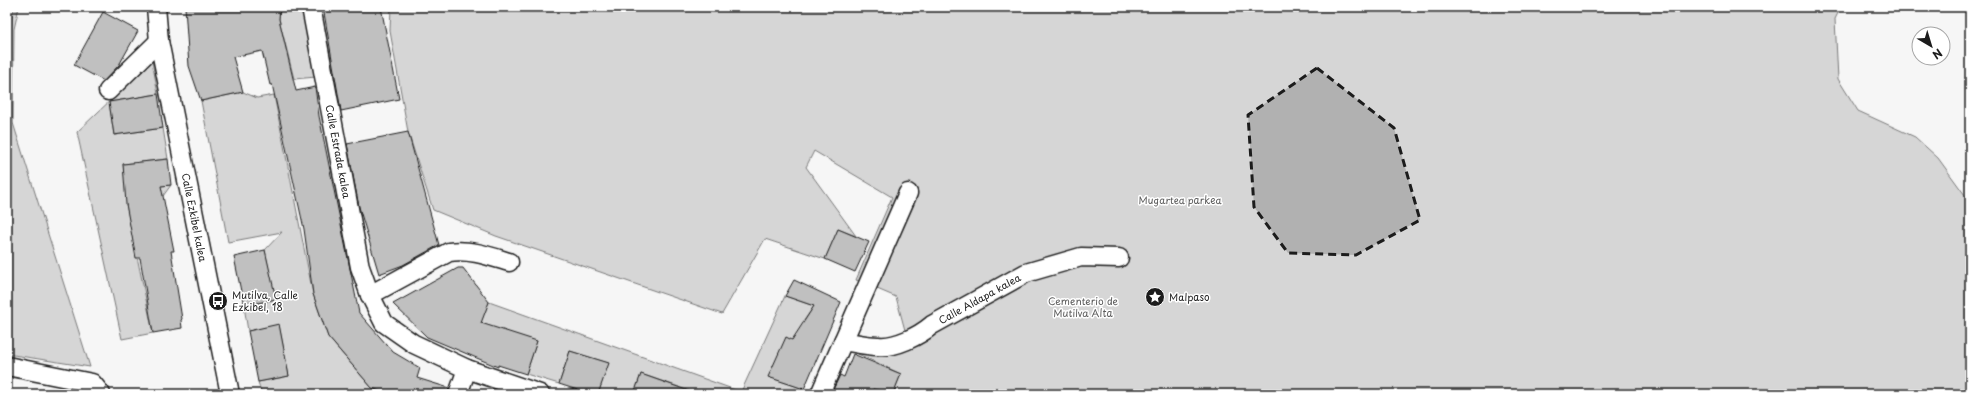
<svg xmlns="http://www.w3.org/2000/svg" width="1977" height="401" font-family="'Playpen Sans',sans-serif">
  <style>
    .green { fill: #d6d6d6; stroke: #797979 }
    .building { fill: #c0c0c0; stroke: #1c1c1c }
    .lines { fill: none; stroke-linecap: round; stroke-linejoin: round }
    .minor-casing { stroke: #1c1c1c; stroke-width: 21 }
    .minor { stroke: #fff; stroke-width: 18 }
    .marked { fill: #1c1c1c; fill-opacity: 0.2; stroke: #1c1c1c; stroke-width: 3; stroke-dasharray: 8 5; stroke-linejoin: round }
    .labels { text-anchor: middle; stroke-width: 3; stroke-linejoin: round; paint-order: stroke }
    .street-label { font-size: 10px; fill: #1c1c1c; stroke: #fff }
    .park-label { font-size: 10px; fill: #5d5d5d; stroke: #fff }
    .poi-label { font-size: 10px; fill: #1c1c1c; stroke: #fff; text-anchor: start }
  </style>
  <rect width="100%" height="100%" fill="#f6f6f6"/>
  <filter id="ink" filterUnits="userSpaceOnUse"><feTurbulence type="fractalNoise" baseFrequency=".025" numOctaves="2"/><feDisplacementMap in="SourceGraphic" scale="8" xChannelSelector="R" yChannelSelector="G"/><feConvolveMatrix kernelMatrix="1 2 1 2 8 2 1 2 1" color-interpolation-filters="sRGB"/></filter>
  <g filter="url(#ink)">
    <!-- green -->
    <path class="green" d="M 13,7 L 19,7 L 14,29 L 13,123 L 90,367 L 7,354 L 7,55 Z
      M 280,7 L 306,7 L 316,77 L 294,79 L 279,19 Z
      M 391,7 L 1841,7 L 1835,19 L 1838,79 L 1858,111 L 1915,137 L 1938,158 L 1970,202 L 1970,394 L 893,394 L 901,374 L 858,354 L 909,345 L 896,297 L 856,280 L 892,197 L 814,151 L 806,167 L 856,236 L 838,229 L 825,259 L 765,239 L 722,314 L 496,236 L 433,210 L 408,132 L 390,31 Z
      M 152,61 L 158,94 L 109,102 L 114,135 L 163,128 L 168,159 L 123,164 L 126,189 L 171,185 L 163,196 L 126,204 L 153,333 L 122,339 L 77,132 Z
      M 243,92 L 257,98 L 274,95 L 313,294 L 328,337 L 372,388 L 387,394 L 262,394 L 258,382 L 289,376 L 279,325 L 248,331 L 244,306 L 275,299 L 265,250 L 282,232 L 228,242 L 201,101 Z
      M 785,296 L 814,306 L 803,322 L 812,327 L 805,345 L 786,338 L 769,377 L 804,389 L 803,394 L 677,394 L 679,387 L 641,374 L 634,394 L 598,394 L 608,363 L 570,351 L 559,384 L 526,374 L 537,341 L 468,354 L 489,302 L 741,392 Z"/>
    <!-- building -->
    <path class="building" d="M 185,7 L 280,7 L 279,19 L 296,91 L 315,87 L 319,116 L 359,313 L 393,352 L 420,368 L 417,378 L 449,388 L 448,394 L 387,394 L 372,388 L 328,337 L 313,294 L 304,229 L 272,84 L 270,85 L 262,51 L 233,57 L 243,92 L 201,101 L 189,66 Z
      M 323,7 L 381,7 L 399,99 L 341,111 Z
      M 103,12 L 138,31 L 119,65 L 104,81 L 74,65 Z
      M 158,94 L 163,128 L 114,135 L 109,102 Z
      M 408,132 L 439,245 L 403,265 L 379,274 L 359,207 L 347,144 Z
      M 168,159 L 171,185 L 161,186 L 174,251 L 171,251 L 182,319 L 181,320 L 182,328 L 153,333 L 140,258 L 136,258 L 126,204 L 123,164 Z
      M 838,229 L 869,242 L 855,272 L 825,259 Z
      M 265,250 L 276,299 L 244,306 L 234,257 Z
      M 458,268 L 463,268 L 489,302 L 481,323 L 537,341 L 526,374 L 498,365 L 498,367 L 427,337 L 393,304 Z
      M 794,280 L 841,302 L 804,389 L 768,377 L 786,337 L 792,340 L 814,306 L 785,296 Z
      M 279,324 L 289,376 L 258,382 L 248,331 Z
      M 570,351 L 609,363 L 598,394 L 590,394 L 559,384 Z
      M 853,354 L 901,374 L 893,394 L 873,389 L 871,394 L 831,394 L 840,375 L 844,377 Z
      M 641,374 L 692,392 L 692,394 L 634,394 Z"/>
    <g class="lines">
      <!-- minor casing -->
      <g class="minor-casing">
        <g id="minor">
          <path id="s1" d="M 156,7 L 159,41 L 230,394"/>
          <path id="s2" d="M 311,7 L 360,267 L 370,295 L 384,323 L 414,344 L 467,369 L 540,394"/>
          <path d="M 108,91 L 159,41"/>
          <path d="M 370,295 L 449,252 C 470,249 489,256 509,262"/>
          <path id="s3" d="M 843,341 C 855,343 866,346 878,346 C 895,348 919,336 932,325 L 1026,273 L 1081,257 L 1119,258"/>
          <path d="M 7,366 L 92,383 L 101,394"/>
          <path d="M 458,394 L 467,369"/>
          <path d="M 820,394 L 908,193"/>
        </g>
      </g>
      <!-- minor -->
      <use href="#minor" class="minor"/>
    </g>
  </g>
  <!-- marked area -->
  <path class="marked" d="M 1317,68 L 1394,128 L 1420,220 L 1356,255 L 1288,253 L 1254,207 L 1248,115 Z"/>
  <!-- icons -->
  <defs>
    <g id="sight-disc" transform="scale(1)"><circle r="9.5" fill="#1c1c1c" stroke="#fff"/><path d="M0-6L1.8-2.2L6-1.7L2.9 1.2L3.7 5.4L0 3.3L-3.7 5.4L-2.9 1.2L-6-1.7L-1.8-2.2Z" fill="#fff"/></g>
    <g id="bus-disc" transform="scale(1)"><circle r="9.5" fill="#1c1c1c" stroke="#fff"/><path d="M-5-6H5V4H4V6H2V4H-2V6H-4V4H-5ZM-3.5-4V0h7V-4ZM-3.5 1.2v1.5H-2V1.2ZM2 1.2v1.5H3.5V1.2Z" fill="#fff"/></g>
  </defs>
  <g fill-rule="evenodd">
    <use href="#sight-disc" x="1155" y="297"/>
    <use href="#bus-disc" x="218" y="301"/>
  </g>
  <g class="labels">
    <!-- street labels -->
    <g class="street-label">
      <text dy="4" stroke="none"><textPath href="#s2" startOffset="147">Calle Estrada kalea</textPath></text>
      <text dy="4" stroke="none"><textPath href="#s1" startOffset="214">Calle Ezkibel kalea</textPath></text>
      <text dy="4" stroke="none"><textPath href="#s3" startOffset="149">Calle Aldapa kalea</textPath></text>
    </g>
    <!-- park labels -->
    <g class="park-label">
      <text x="1180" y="204">Mugartea parkea</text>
      <text x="1083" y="305">Cementerio de<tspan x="1083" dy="12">Mutilva Alta</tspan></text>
    </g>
    <!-- poi labels -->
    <g class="poi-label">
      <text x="232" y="299">Mutilva, Calle<tspan x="232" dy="12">Ezkibel, 18</tspan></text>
      <text x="1169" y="301">Malpaso</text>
    </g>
  </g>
  <!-- margin -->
  <rect width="1977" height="401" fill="none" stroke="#fff" stroke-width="24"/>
  <rect x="12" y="12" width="1953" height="377" fill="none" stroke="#1c1c1c" stroke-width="1.5" filter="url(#ink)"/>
  <!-- north arrow -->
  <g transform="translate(1931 46) rotate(142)"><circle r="19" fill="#ffffff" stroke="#a4a4a4"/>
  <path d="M0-3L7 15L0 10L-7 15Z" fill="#1c1c1c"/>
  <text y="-6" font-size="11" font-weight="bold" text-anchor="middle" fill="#1c1c1c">N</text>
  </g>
</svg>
